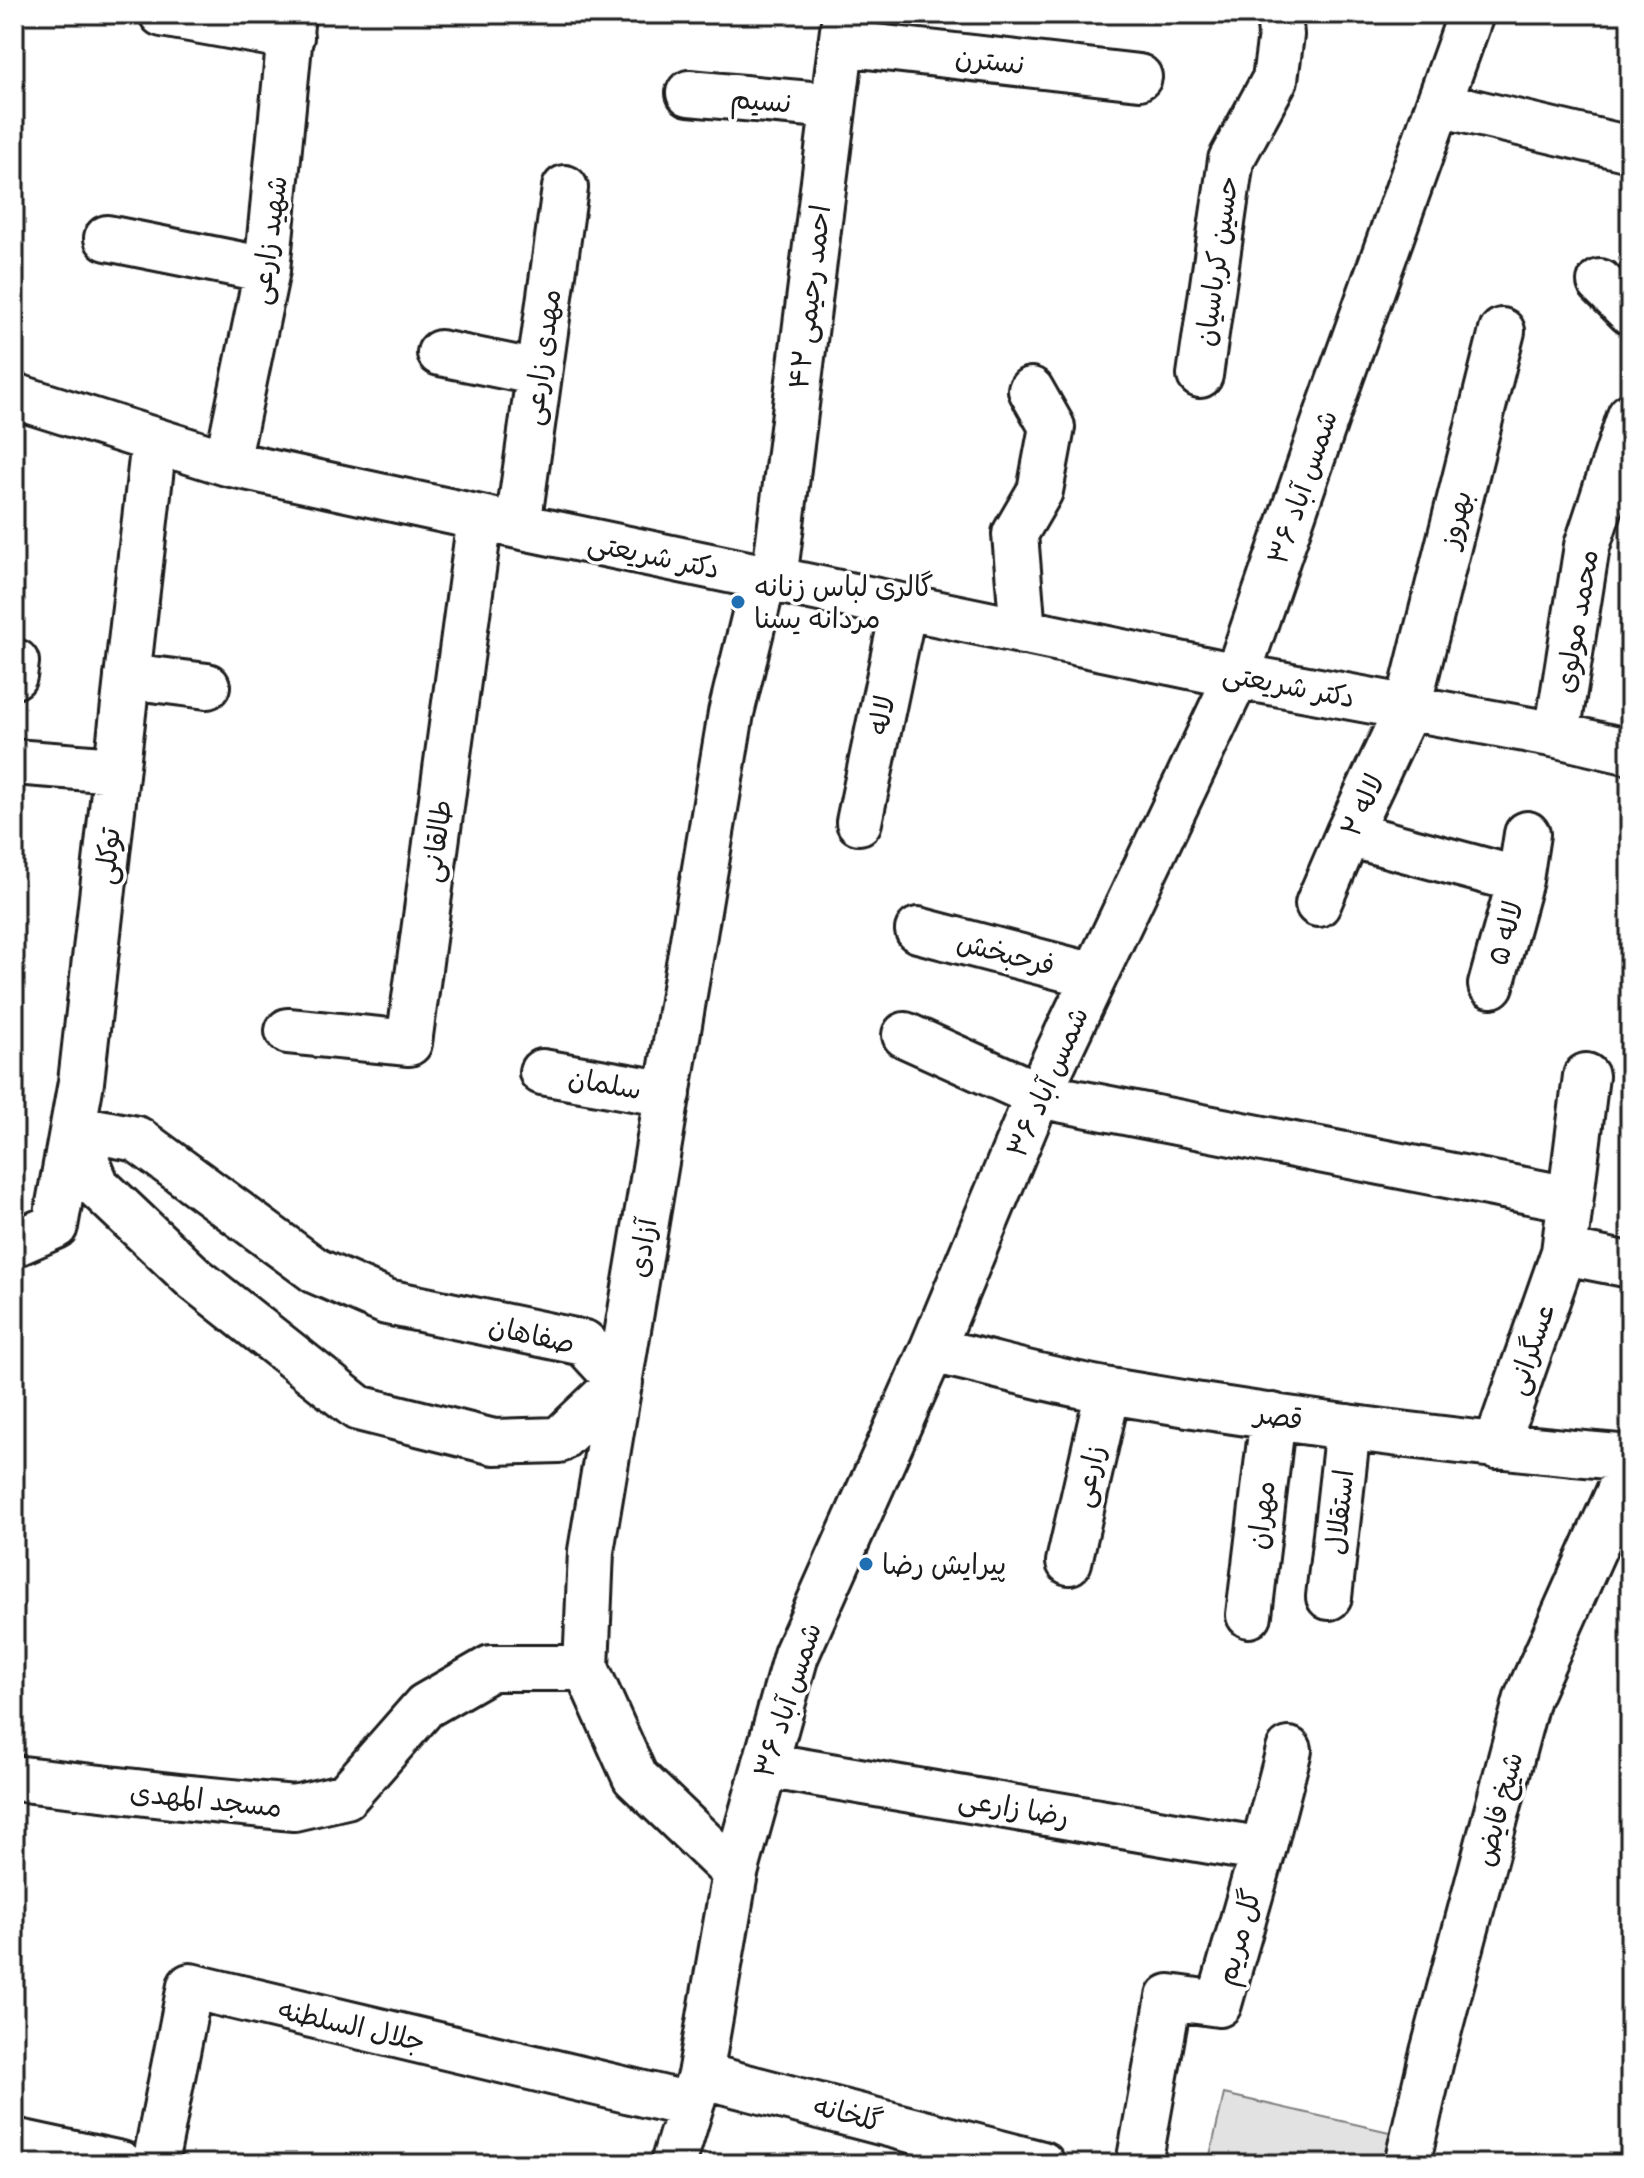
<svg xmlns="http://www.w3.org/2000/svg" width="1644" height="2178" font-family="Caveat,'Playpen Sans Arabic',sans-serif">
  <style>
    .green { fill: #e2e2e2; stroke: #7f7f7f; stroke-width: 2 }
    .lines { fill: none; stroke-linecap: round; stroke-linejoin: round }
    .minor-casing { stroke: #1c1c1c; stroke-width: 50 }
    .minor { stroke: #fff; stroke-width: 44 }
    .poi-dot { fill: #1f6fb2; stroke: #fff; stroke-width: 3 }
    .labels { text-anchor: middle; stroke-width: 7; stroke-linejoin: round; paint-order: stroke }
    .street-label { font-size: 28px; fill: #1c1c1c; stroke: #fff }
    .poi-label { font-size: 28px; fill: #1c1c1c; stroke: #fff; text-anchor: start }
  </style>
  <rect width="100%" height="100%" fill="#fff"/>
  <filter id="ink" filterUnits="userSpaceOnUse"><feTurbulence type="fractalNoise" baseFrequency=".0125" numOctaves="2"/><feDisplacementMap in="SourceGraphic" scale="16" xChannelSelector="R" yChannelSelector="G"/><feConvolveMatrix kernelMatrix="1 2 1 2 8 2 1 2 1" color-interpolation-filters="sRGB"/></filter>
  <g filter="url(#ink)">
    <!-- green -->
    <path class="green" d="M 1224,2094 L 1398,2134 L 1391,2164 L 1208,2164 Z"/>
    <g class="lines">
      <!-- minor casing -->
      <g class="minor-casing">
        <path id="minor" d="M 162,14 L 291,37
          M 841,43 L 1139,77
          M 689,93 L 833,106
          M 1439,104 L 1630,149
          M 107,238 L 267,270
          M 1600,282 L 1630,312
          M 440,353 L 539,373
          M 1200,375 L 1231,160 L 1275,79 L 1281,35 L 1279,14
          M 14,396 L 227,463 L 518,526 L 1237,676 L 1557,735 L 1630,752
          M 227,463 L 267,270 L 292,14
          M 518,526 L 565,188
          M 774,580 L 845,14
          M 1023,632 L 1015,534 L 1040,491 L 1052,427 L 1031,390
          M 14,676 L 16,662
          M 127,676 L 207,686
          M 1557,735 L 1587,546 L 1630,416
          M 14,762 L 116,770
          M 859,822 L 904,607
          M 1348,834 L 1520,880
          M 1318,904 L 1348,834 L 1408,707 L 1502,331
          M 918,930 L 1094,976
          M 1491,985 L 1520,880 L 1527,834
          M 288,1031 L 409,1043 L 480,518
          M 905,1035 L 1038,1095 L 1570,1199
          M 542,1072 L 668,1094
          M 73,1127 L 137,1139 L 316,1271 L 387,1302 L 584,1343 L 620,1382 L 559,1440 L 494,1442 L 358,1408 L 194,1278 L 97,1186 Z
          M 14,1244 L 55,1226 L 81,1082 L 154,441
          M 1564,1252 L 1630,1265
          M 932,1350 C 991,1363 1050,1381 1110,1391 C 1282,1421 1456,1443 1630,1458
          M 1496,1446 L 1564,1252 L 1586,1076
          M 1069,1562 L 1108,1391
          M 1329,1597 L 1348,1427
          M 1249,1615 L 1273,1416
          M 765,1765 L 1263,1850
          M 14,1778 L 180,1797 L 294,1808 L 346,1796 L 425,1706 L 491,1668 L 586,1668
          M 735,1873 L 635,1777 L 586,1668 L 591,1551 L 731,713 L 764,577
          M 700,2075 L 1042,2164
          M 14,2141 L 121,2164
          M 155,2164 L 190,1986 L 690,2105
          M 673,2164 L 700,2075 L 735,1873 L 796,1655 L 932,1350 L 1038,1095 L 1237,676 L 1326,418 L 1471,14
          M 1139,2164 L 1169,1997 L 1219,2004 L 1263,1850 L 1289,1750
          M 1407,2164 L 1431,2060 L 1527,1698 L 1630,1467"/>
      </g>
      <!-- minor -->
      <use href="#minor" class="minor"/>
    </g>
  </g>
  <!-- markers -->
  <g class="poi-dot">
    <circle cx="738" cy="602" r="8"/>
    <circle cx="866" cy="1564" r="8"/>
  </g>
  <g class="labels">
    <!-- street labels -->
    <g class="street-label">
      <text transform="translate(990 60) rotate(7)" y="10">نسترن</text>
      <text transform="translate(761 100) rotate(5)" y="10">نسیم</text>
      <text transform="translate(268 240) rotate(-82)" y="10">شهید زارعی</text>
      <text transform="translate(1216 261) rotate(-82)" y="10">حسین کرباسیان</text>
      <text transform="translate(809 297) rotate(-83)" y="10">۴۲ احمد رحیمی</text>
      <text transform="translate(541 357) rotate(-82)" y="10">مهدی زارعی</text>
      <text transform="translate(1302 487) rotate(-71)" y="10">شمس آباد ۳۶</text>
      <text transform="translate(1455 519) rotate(-76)" y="10">بهروز</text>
      <text transform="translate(654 555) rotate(12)" y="10">دکتر شریعتی</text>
      <text transform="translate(1576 621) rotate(-80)" y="10">محمد مولوی</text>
      <text transform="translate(1289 685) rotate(11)" y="10">دکتر شریعتی</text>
      <text transform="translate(881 715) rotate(-78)" y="10">لاله</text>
      <text transform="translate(1362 805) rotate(-65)" y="10">لاله ۲</text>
      <text transform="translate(436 841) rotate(-82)" y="10">طالقانی</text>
      <text transform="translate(107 856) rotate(-84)" y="10">توکلی</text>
      <text transform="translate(1505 933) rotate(-75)" y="10">لاله ۵</text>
      <text transform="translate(1006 953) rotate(15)" y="10">فرحبخش</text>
      <text transform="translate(1047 1082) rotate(-66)" y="10">شمس آباد ۳۶</text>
      <text transform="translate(605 1083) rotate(10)" y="10">سلمان</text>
      <text transform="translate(642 1248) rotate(-81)" y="10">آزادی</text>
      <text transform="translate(532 1334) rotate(13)" y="10">صفاهان</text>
      <text transform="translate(1530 1349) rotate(-71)" y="10">عسگرانی</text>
      <text transform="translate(1279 1416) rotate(9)" y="10">قصر</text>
      <text transform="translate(1088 1476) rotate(-77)" y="10">زارعی</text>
      <text transform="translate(1339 1512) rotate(-84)" y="10">استقلال</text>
      <text transform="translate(1261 1515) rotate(-83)" y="10">مهران</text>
      <text transform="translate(787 1700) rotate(-72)" y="10">شمس آباد ۳۶</text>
      <text transform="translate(206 1799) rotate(6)" y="10">مسجد المهدی</text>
      <text transform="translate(1014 1807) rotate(10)" y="10">رضا زارعی</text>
      <text transform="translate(1498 1809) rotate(-75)" y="10">شیخ فایض</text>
      <text transform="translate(1238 1937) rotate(-74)" y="10">گل مریم</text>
      <text transform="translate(352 2025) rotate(13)" y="10">جلال السلطنه</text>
      <text transform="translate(848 2113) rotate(15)" y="10">گلخانه</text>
    </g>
    <!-- poi labels -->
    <g class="poi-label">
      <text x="754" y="596">گالری لباس زنانه<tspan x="754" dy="32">مردانه یسنا</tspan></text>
      <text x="882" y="1574">پیرایش رضا</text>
    </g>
  </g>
  <!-- margin -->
  <rect width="1644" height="2178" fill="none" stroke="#fff" stroke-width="48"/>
  <rect x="24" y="24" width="1596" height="2130" fill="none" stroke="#1c1c1c" stroke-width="3" filter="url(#ink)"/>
</svg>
